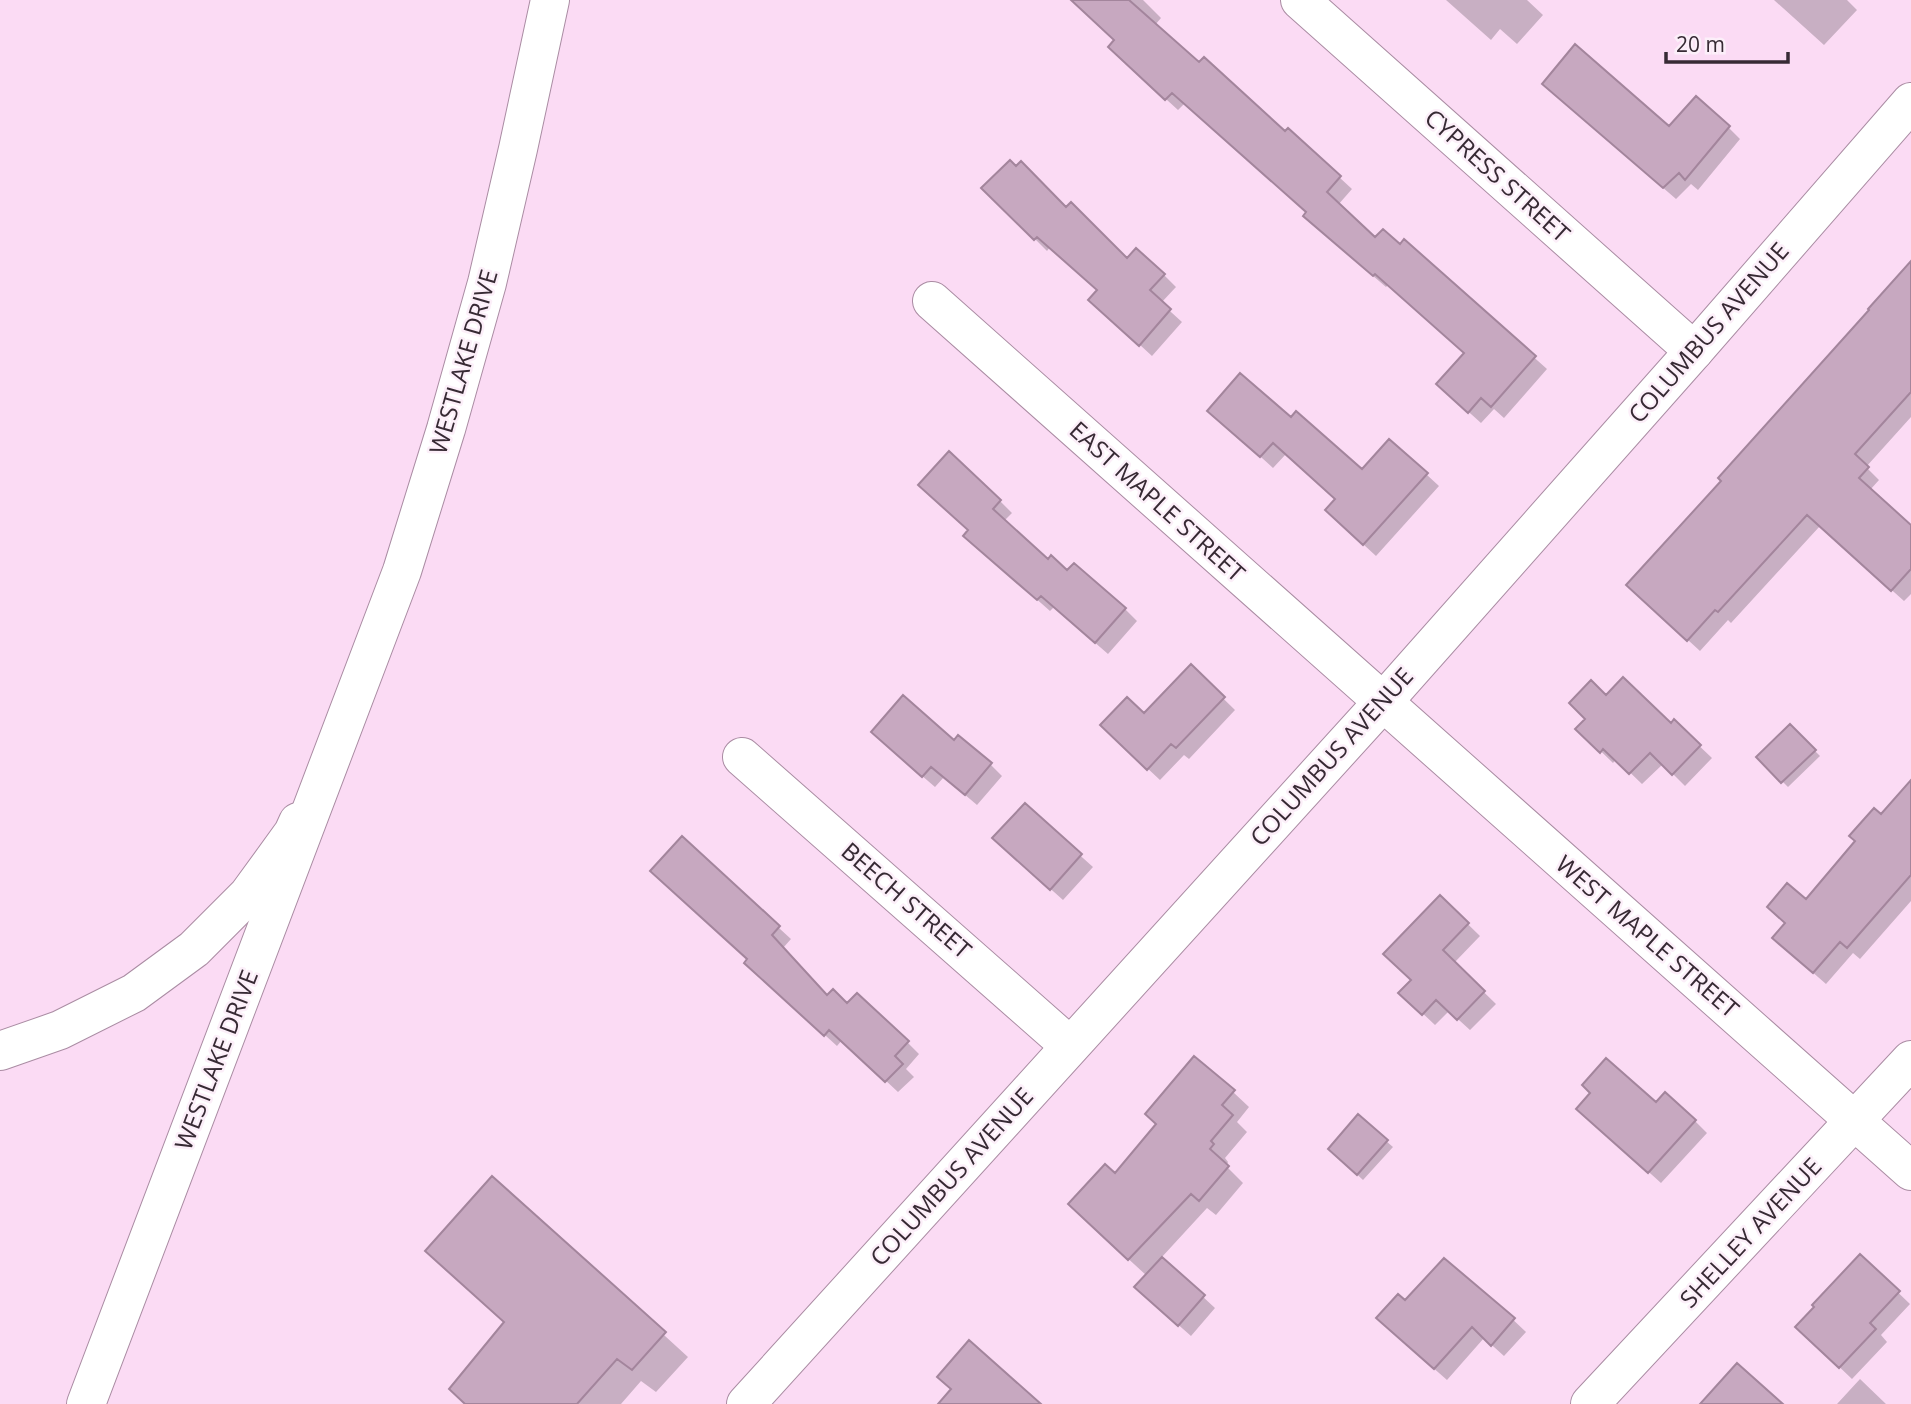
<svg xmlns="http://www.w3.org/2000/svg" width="1911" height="1404" font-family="'Open Sans',sans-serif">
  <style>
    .shadow { fill: #0003 }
    .building { fill: #c7a8c0; stroke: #a3859c; stroke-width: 2 }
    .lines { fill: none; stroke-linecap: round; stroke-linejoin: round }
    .minor-casing { stroke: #aa8ca3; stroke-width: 40 }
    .tertiary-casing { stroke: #aa8ca3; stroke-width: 40 }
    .minor { stroke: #fff; stroke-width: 38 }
    .tertiary { stroke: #fff; stroke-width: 38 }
    .labels { text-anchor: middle; stroke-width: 5; stroke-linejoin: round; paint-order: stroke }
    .street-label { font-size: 24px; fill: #372a34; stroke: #fceff9 }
  </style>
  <rect width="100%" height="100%" fill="#fbdbf4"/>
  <!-- shadow -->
  <path class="shadow" d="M 1072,0 L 1143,0 L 1161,18 L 1155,25 L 1285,134 L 1288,130 L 1352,189 L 1338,205 L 1375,240 L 1400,247 L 1404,241 L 1547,369 L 1504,418 L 1494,409 L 1481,423 L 1451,396 L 1466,354 L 1388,285 L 1386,287 L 1317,228 L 1308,213 L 1185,103 L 1178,110 L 1122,59 L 1116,41 Z
    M 1446,0 L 1527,0 L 1543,15 L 1517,44 L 1500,29 L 1491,40 Z
    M 1774,0 L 1847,0 L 1857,10 L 1824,45 Z
    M 1556,95 L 1669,128 L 1728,127 L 1740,139 L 1698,190 L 1691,184 L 1676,199 Z
    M 984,188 L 1066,209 L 1128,261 L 1164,275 L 1176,287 L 1161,303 L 1182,322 L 1152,356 L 1103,311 L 1099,290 L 1050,247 L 1047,251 Z
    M 1911,263 L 1911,417 L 1866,467 L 1879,480 L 1870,490 L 1911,528 L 1911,594 L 1904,601 L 1820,526 L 1731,623 L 1728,620 L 1700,651 L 1640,596 L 1724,481 Z
    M 1291,420 L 1362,471 L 1390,441 L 1439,486 L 1376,556 L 1339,522 L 1337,500 L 1286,454 L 1273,468 L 1222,422 Z
    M 1000,501 L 1012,513 L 1004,521 L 1048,561 L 1125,609 L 1137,621 L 1108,654 L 1054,607 L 1050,611 L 965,536 Z
    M 1191,667 L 1235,710 L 1189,759 L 1184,755 L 1160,780 L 1114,737 L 1145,716 Z
    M 1606,698 L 1671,726 L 1674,722 L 1712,758 L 1685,786 L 1663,764 L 1642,784 L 1616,759 L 1613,763 L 1578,729 Z
    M 1790,726 L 1820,756 L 1788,787 L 1758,757 Z
    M 954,743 L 991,765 L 1002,776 L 977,805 L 944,777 L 935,787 L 885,744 Z
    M 1911,804 L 1911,901 L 1860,959 L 1853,953 L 1826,984 L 1786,949 L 1806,902 L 1881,817 Z
    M 1025,806 L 1093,867 L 1063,900 L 1007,850 Z
    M 682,839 L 791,939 L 783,948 L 828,997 L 847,1005 L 907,1042 L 919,1054 L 906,1069 L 914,1077 L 898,1092 L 842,1040 L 837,1046 L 758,974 Z
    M 1440,897 L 1480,936 L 1454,963 L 1496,1004 L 1470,1030 L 1449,1011 L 1435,1025 L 1401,993 L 1413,980 Z
    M 1233,1092 L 1249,1107 L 1237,1122 L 1247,1132 L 1225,1158 L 1228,1162 L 1226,1166 L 1243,1183 L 1216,1215 L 1207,1208 L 1161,1258 L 1215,1308 L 1191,1336 L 1149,1299 L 1147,1276 L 1086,1220 L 1115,1175 Z
    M 1656,1105 L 1695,1121 L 1707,1133 L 1661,1183 L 1591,1120 Z
    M 1358,1117 L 1393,1147 L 1363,1180 L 1330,1149 Z
    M 492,1178 L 688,1357 L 656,1392 L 641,1381 L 621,1404 L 466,1404 L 506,1324 L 427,1251 Z
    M 1860,1256 L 1910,1304 L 1881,1335 L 1887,1342 L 1852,1379 L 1810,1339 Z
    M 1489,1297 L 1526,1332 L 1504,1356 L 1484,1338 L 1447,1380 L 1390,1330 L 1406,1303 Z
    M 1860,1379 L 1886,1404 L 1837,1404 Z"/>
  <!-- building -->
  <path class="building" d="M 1071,0 L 1129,0 L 1199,62 L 1204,57 L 1285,131 L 1288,128 L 1341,176 L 1327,192 L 1375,237 L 1383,229 L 1400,244 L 1404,239 L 1536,356 L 1491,407 L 1481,398 L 1468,413 L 1436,384 L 1464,353 L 1375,274 L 1373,276 L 1303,216 L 1306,212 L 1172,93 L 1165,100 L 1108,47 L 1114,40 Z
    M 1575,44 L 1669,126 L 1696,96 L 1730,126 L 1685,180 L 1679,173 L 1663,188 L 1542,84 Z
    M 1010,160 L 1016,166 L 1021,161 L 1066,207 L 1071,202 L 1127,258 L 1136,248 L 1165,274 L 1150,290 L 1171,309 L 1139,346 L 1088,300 L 1097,290 L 1037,237 L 1034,240 L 981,188 Z
    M 1911,261 L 1911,392 L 1855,454 L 1869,467 L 1859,478 L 1911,525 L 1911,569 L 1891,591 L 1807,515 L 1718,612 L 1715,610 L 1687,641 L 1626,585 L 1721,481 L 1718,478 L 1869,310 L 1868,309 Z
    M 1240,373 L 1291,417 L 1296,411 L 1362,469 L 1389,439 L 1428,473 L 1363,545 L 1325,510 L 1335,499 L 1273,443 L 1260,457 L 1207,411 Z
    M 949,451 L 1001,500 L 993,509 L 1048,559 L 1051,555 L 1067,570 L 1074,563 L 1126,608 L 1095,643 L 1041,596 L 1037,600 L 963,536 L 968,530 L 918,485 Z
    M 1191,664 L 1225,697 L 1176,748 L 1171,744 L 1147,770 L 1100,725 L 1127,697 L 1144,713 Z
    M 1623,677 L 1671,723 L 1674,719 L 1701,745 L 1672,775 L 1650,753 L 1629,774 L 1603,749 L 1600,753 L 1575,729 L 1585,719 L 1569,703 L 1591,680 L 1606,695 Z
    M 903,695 L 954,740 L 958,735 L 992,763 L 965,795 L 931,767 L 922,777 L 871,732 Z
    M 1790,724 L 1816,750 L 1781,783 L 1756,757 Z
    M 1911,780 L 1911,875 L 1847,948 L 1840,942 L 1813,973 L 1772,938 L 1785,923 L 1767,907 L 1787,883 L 1806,899 L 1855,841 L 1849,836 L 1874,808 L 1881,814 Z
    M 1025,803 L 1082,854 L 1050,890 L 992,838 Z
    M 682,836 L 780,926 L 772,935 L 827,995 L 833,989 L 847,1003 L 857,993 L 909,1041 L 895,1056 L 903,1064 L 885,1082 L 829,1030 L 824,1036 L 744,963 L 747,959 L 650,871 Z
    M 1440,895 L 1469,923 L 1443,950 L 1485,991 L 1457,1020 L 1436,1000 L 1422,1015 L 1398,993 L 1411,980 L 1383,954 Z
    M 1194,1056 L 1235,1090 L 1222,1105 L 1233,1115 L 1211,1141 L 1214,1144 L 1210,1149 L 1229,1166 L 1199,1201 L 1191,1194 L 1128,1260 L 1068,1204 L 1105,1164 L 1115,1173 L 1156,1124 L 1145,1114 Z
    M 1606,1058 L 1656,1102 L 1665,1092 L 1696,1120 L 1648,1173 L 1576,1109 L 1590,1093 L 1582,1085 Z
    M 1358,1114 L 1388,1140 L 1357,1175 L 1328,1149 Z
    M 492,1176 L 666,1332 L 632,1370 L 617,1359 L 577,1404 L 465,1404 L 449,1389 L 504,1322 L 425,1251 Z
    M 1860,1254 L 1900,1291 L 1870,1323 L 1876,1329 L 1839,1368 L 1795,1327 L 1814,1307 L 1812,1305 Z
    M 1162,1257 L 1205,1295 L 1178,1326 L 1134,1287 Z
    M 1444,1258 L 1515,1318 L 1491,1346 L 1472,1327 L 1434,1369 L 1376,1318 L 1398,1294 L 1405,1300 Z
    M 969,1340 L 1041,1404 L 938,1404 L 951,1389 L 937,1377 Z
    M 1737,1363 L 1783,1404 L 1700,1404 Z"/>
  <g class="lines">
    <!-- minor casing -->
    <g class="minor-casing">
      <path id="minor" d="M 1300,0 L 1694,351
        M 932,301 L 1911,1171
        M 742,757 L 1070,1046
        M 0,1051 L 60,1030 L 134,993 L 194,949 L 248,895 L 293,833 L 298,822
        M 1590,1404 L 1911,1060"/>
    </g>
    <!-- tertiary casing -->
    <g class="tertiary-casing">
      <path id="tertiary" d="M 86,1404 L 402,571 L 446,429 L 487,283 L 518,149 L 550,0
        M 746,1404 L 1382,703 L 1694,351 L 1911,102"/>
    </g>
    <!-- minor -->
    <use href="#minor" class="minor"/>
    <!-- tertiary -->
    <use href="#tertiary" class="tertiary"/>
  </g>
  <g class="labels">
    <!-- street labels -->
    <g class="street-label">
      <text transform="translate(1497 176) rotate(42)" y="8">CYPRESS STREET</text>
      <text transform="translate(1709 333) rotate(-49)" y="8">COLUMBUS AVENUE</text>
      <text transform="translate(464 362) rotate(-74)" y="8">WESTLAKE DRIVE</text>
      <text transform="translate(1157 502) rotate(42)" y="8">EAST MAPLE STREET</text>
      <text transform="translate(1332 757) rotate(-48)" y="8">COLUMBUS AVENUE</text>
      <text transform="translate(906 901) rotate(41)" y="8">BEECH STREET</text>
      <text transform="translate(1647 937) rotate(41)" y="8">WEST MAPLE STREET</text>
      <text transform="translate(217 1060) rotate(-69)" y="8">WESTLAKE DRIVE</text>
      <text transform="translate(952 1177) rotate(-48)" y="8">COLUMBUS AVENUE</text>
      <text transform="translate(1751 1233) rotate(-47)" y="8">SHELLEY AVENUE</text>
    </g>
  </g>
  <!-- scale -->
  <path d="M1666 52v10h122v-10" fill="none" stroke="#372a34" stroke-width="3.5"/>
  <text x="1676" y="52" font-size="21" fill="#372a34" stroke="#fceff9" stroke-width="5" paint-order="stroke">20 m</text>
</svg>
